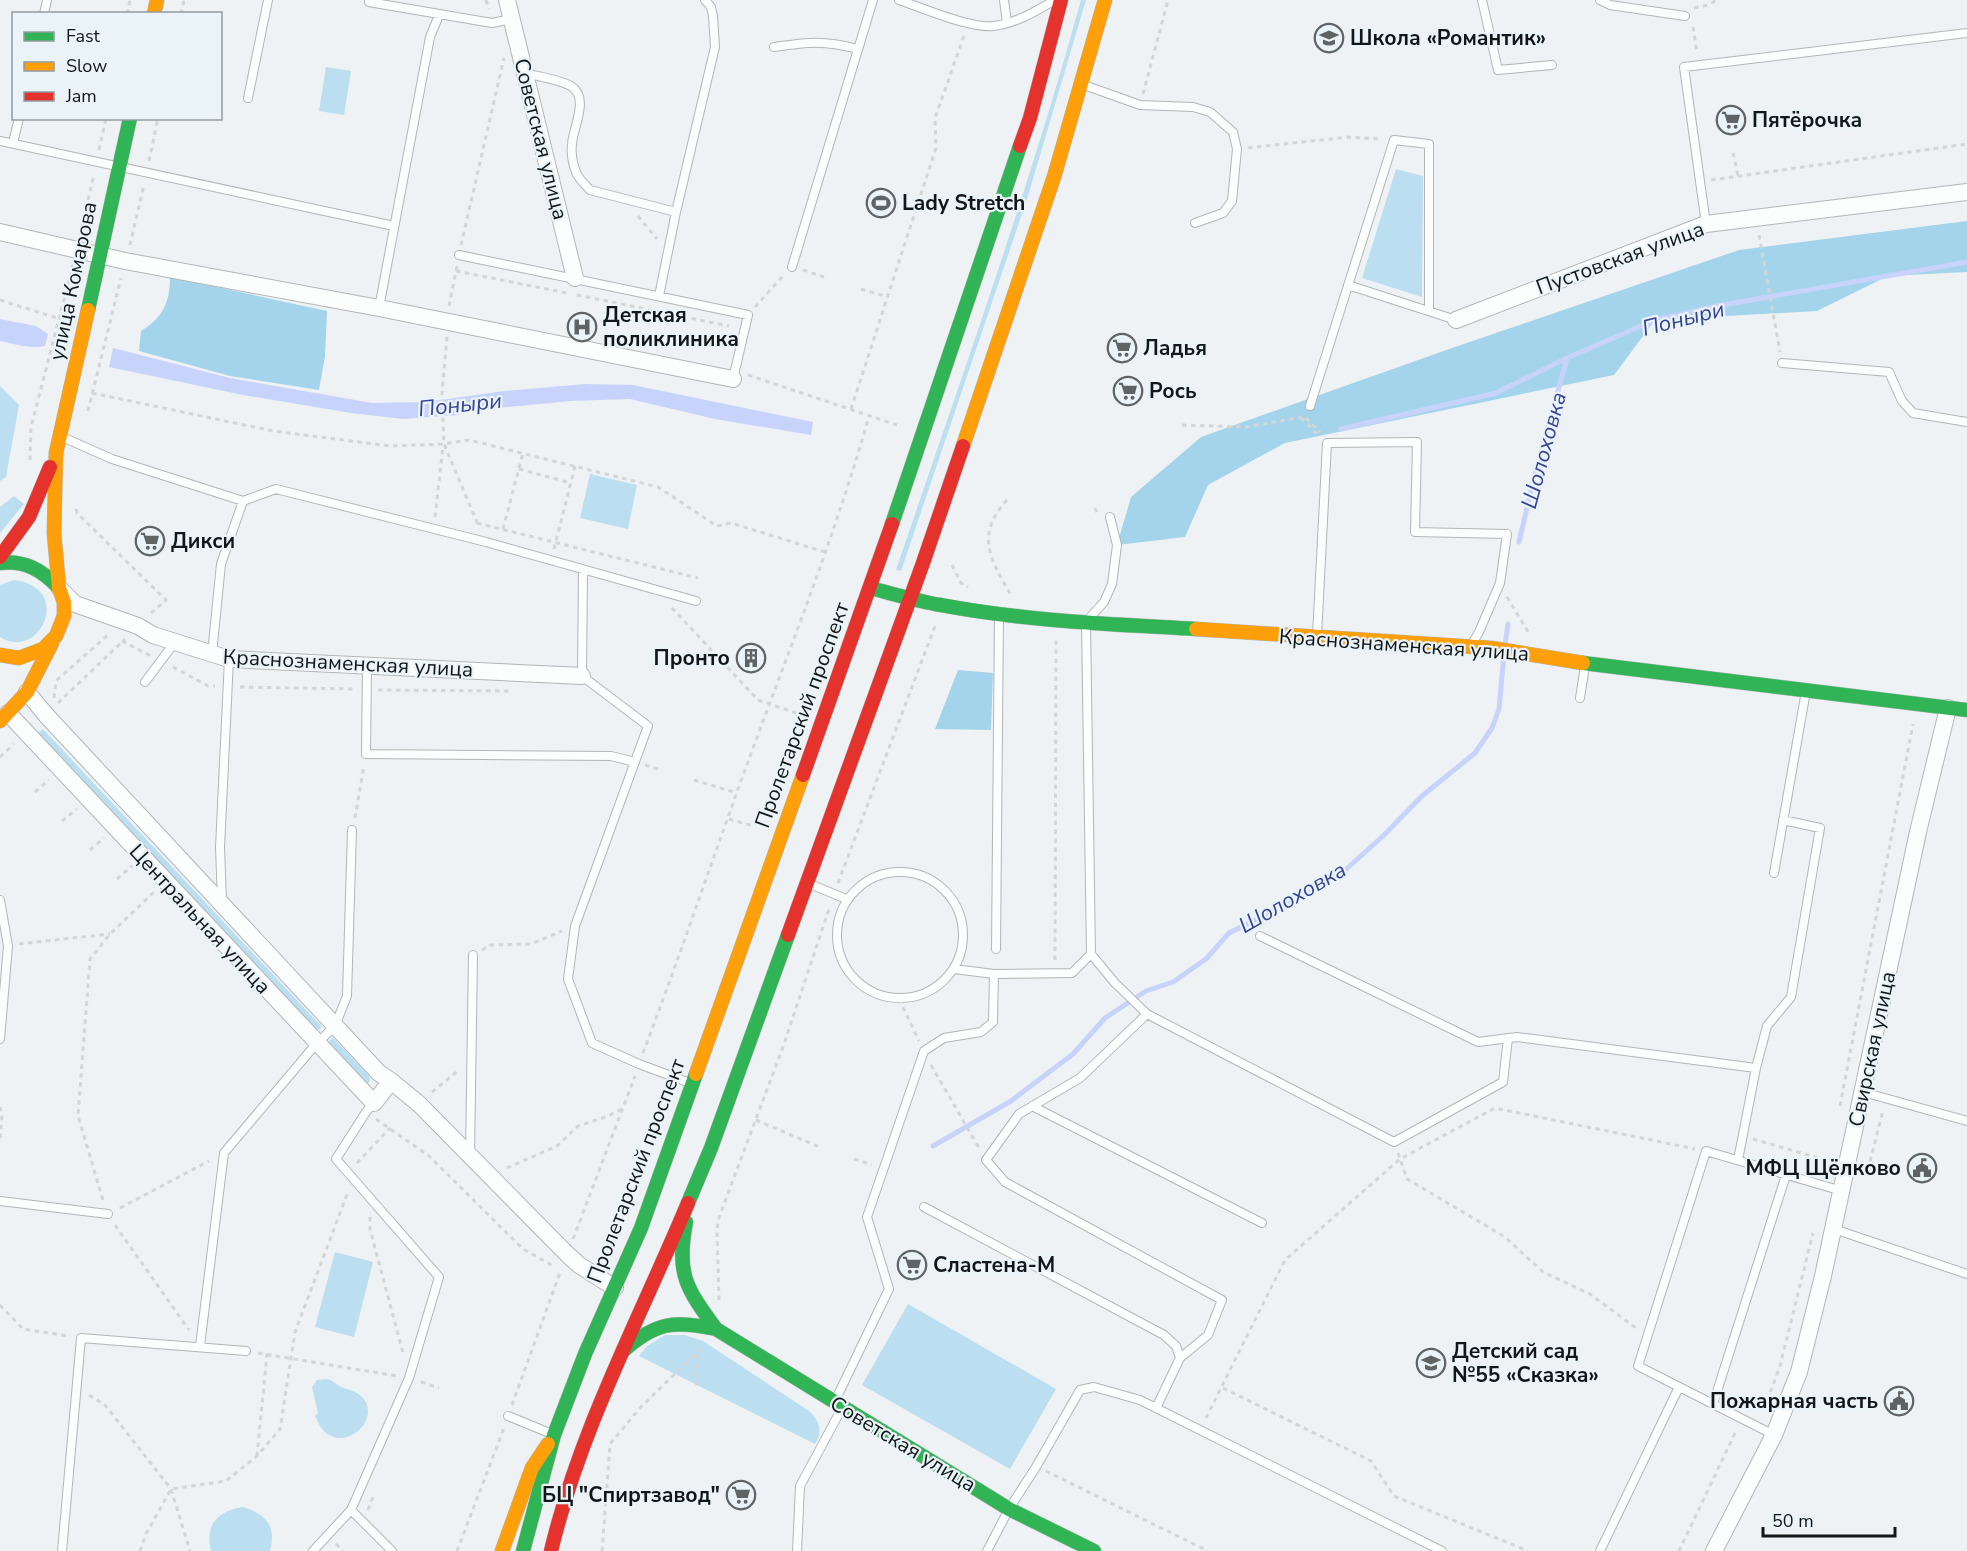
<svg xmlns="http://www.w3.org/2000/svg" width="1967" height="1551" font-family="'Nunito Sans',sans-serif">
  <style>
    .green { fill: #bbdef0 }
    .forest { fill: #a4d4eb }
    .water { fill: #c8d3fb }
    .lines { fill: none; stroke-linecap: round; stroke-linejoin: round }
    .stream { stroke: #c8d3fb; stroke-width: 5 }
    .lane-casing { stroke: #b2b6b7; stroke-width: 10 }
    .street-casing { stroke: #b2b6b7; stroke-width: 18 }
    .fast-casing { stroke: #b2b6b7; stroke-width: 15 }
    .slow-casing { stroke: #b2b6b7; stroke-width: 15 }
    .jam-casing { stroke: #b2b6b7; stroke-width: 15 }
    .path { stroke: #d4d5d5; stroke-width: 3; stroke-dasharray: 4.5 4.5; stroke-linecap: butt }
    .lane { stroke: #fcfdfd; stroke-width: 8 }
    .street { stroke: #fcfdfd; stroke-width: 16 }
    .fast { stroke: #30b455; stroke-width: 14 }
    .slow { stroke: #ff9f0a; stroke-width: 14 }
    .jam { stroke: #e5322d; stroke-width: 14 }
    .labels { text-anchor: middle; stroke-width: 4.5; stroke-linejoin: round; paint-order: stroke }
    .poi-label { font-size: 21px; font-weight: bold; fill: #121617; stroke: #eaf3f8; text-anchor: start }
    .street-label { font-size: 21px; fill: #121617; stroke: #eaf3f8 }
    .water-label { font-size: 22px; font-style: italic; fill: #374393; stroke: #eaf3f8 }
  </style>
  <rect width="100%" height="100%" fill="#eef2f4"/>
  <!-- green -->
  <path class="green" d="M 1081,0 L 1086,0 L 1027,199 L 901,571 L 896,570 C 960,381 1028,193 1081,0 Z
    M 326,67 L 351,71 L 344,115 L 319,111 Z
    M 1396,169 L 1423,176 L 1422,297 L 1362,278 Z
    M 0,386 L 19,405 L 6,477 L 0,481 Z
    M 590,474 L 637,485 L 628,529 L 580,518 Z
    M 14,496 L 24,504 L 0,533 L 0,507 Z
    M 14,580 C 75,588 39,662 0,637 L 0,585 Z
    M 43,729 L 322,1027 L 315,1033 L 38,733 Z
    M 333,1038 L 369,1076 L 370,1080 L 368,1084 L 365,1085 L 325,1045 Z
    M 335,1252 L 373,1262 L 354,1337 L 315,1327 Z
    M 908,1304 L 1056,1389 L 1010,1469 L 862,1385 Z
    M 665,1335 L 685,1335 L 703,1341 L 809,1411 C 820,1421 823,1431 815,1444 L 639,1356 L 647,1346 Z
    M 325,1379 C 332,1379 335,1384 341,1387 C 349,1390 355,1390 362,1397 C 382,1417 348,1452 325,1432 C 320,1428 318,1421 315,1416 L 318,1413 L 312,1387 L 317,1380 Z
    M 242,1507 C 265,1513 277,1526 270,1551 L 211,1551 C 205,1525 216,1512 242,1507 Z"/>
  <!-- forest -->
  <path class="forest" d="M 1967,221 L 1967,272 L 1888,276 L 1817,311 L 1655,320 L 1614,375 L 1285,443 L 1208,485 L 1185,537 L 1117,545 L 1131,497 L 1201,437 L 1452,348 L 1739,250 Z
    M 170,277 L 327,311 L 325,356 L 319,390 L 230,376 L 139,351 L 141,331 C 163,318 170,302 170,277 Z
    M 958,670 L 993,673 L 991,730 L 935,729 Z"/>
  <!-- water -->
  <path class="water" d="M 0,319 L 36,326 L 48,334 L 45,346 C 28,349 16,344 0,341 Z
    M 113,348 L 230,378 L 372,403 L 426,402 L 504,391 L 585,384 L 633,385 L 813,422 L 811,435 L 715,419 L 630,399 L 571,401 L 466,411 L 459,415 L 403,419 L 351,413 L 243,395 L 109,367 Z"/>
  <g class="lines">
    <!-- stream -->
    <path class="stream" d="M 1341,429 L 1496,393 L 1567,358 L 1655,320 L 1717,306 L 1967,262
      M 1519,542 L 1533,482 L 1567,358
      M 1505,645 L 1508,624
      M 933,1146 L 1011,1101 L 1073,1054 L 1105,1018 L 1146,991 L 1173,982 L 1206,959 L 1229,933 L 1296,900 L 1343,872 L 1383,836 L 1422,796 L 1475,753 L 1492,728 L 1499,709 L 1504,654"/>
    <!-- lane casing -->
    <g class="lane-casing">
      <path id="lane" d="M 369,0 L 369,2 L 492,23 L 512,19
        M 899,0 C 923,8 971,29 994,26 C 1017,23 1036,11 1055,0
        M 1004,0 L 1007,23
        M 1482,0 L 1498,70 L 1552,65
        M 1600,0 L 1610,5 L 1685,16
        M 44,14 L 47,0
        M 774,47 C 809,42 823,40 858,49
        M 525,73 C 540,77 558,79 571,86 C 590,98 573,127 572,144 C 571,152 573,164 576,172 C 579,180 585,184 590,190 L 676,212
        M 1084,85 L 1140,105 L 1193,107 L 1210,112 L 1233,132 L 1237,149 L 1232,201 L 1223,213 L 1195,223
        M 248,98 L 268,0
        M 0,141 L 394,226
        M 13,143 L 19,118
        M 1706,224 L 1684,67 L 1967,33
        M 459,255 L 748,315 L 733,379
        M 792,267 L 873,0
        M 1348,285 L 1456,320
        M 659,296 L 676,212 L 715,47 L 713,16 L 711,7 L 705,0
        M 379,308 L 430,37 L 439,15
        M 1782,363 L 1889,372 L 1902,401 L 1913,413 L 1967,422
        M 1310,406 L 1394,140 L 1429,144 L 1429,311
        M 60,436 L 112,459 L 243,501 L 276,489 L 486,542 L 696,601
        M 1110,517 L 1117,545 L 1112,584 L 1104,602 L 1086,622 L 1091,954 L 1115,983 L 1147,1014 L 1394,1142 L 1503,1082 L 1508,1038
        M 583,570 L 582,676 L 648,726 L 575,926 L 568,979 L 592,1043 L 639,1064 L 690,1083
        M 1317,636 L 1327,443 L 1417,442 L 1415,532 L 1507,534 L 1500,583 L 1479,632 L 1472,644
        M 212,654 L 221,564 L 243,501
        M 367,665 L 366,754 L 611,756 L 635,762
        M 145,682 L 175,642
        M 1580,698 L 1585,666
        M837 935a63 63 0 1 1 126 0a63 63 0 1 1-126 0Z
        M 1774,873 L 1806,691
        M 810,884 L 846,899
        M 0,900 L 8,946 L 0,1039
        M 222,902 L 220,847 L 229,659
        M 1260,936 L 1478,1042 L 1517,1037 L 1756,1068
        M 996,949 L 999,614
        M 994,974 L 1072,973 L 1091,954
        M 1147,1014 L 1080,1078 L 1019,1114 L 986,1160 L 1005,1182 L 1222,1300 L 1208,1335 L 1180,1358
        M 1863,1092 L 1967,1121
        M 374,1103 L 366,1112 L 336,1159 L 439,1277 L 409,1378 L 351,1510 L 392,1551
        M 1032,1106 L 1262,1223
        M 470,1156 L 473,955
        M 1738,1160 L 1756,1068 L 1767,1026 L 1791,997 L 1820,828 L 1783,820
        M 0,1201 L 108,1214
        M 924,1207 L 1164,1335 L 1176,1346 L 1180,1358 L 1156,1408
        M 1834,1229 L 1967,1274
        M 200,1346 L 224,1153 L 316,1044 L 335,1026 L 347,996 L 352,830
        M 835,1401 L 889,1289 L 867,1217 L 924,1051 L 944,1038 L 981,1032 L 993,1022 L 994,974 L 954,969
        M 1713,1404 L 1786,1175
        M 508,1416 L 552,1434
        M 1774,1435 L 1638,1366 L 1706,1151 L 1842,1191
        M 62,1551 L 81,1338 L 246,1351
        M 313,1551 L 351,1510
        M 797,1551 L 800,1486 L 842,1408
        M 987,1551 L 1009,1509 L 1036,1467 L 1080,1390 L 1094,1387 L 1140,1400 L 1442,1551
        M 1600,1551 L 1679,1387"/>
    </g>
    <!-- street casing -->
    <g class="street-casing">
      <path id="street" d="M 507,0 L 575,278
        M 0,232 L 125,261 L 379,308 L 733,379
        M 1456,320 L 1706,224 L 1967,192
        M 60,589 L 75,604 L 138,626 L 153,635 L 229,659 L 582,676
        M 27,692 L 46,715 L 379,1073 L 391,1081 L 419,1104 L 567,1254 L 579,1265 L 615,1288
        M 8,713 L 374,1103 L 391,1081
        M 1714,1551 L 1774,1435 L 1799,1372 L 1823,1276 L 1918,832 L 1948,708"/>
    </g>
    <!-- fast casing -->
    <g class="fast-casing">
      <path id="fast" d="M 88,310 L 130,118
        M 892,524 L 1020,146
        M 0,563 C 25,560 42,570 59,588
        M 870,588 C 894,594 917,601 941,605 C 1025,621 1111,624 1196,629
        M 1583,663 L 1967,710
        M 688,1203 L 711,1148 L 788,935
        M 686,1222 C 676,1274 686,1288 716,1329
        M 623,1351 C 656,1322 674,1320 716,1329 L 1009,1509 L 1094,1551
        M 523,1551 L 554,1435 L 585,1354 L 641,1228 L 696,1074"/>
    </g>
    <!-- slow casing -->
    <g class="slow-casing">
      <path id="slow" d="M 154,14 L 157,0
        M 963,446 L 1054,177 L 1105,0
        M 1196,629 L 1491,648 L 1583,663
        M 0,655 L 19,658 L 43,649 L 56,636 L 64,616 L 64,602 L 59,588 L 54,533 L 56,453 L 88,310
        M 0,721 L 27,692 L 52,643
        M 696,1074 L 803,775
        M 502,1551 L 532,1468 L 548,1444"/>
    </g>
    <!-- jam casing -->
    <g class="jam-casing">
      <path id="jam" d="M 1020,146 L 1030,118 L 1061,0
        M 0,557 L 29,517 L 50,467
        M 803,775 L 892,524
        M 788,935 L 923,563 L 963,446
        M 551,1551 C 580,1429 640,1318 688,1203"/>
    </g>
    <!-- path -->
    <path class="path" d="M 486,0 L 489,9
      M 1694,8 L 1708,5 L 1717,0
      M 127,14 L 130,0
      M 181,14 L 184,0
      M 1693,27 L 1697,53
      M 1143,94 L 1168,0
      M 1248,148 L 1348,137 L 1382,139
      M 99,150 L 106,118
      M 1733,153 L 1738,176
      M 149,161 L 158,118
      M 1711,180 L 1967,144
      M 638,216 L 657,239
      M 80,235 L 94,174
      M 1759,235 L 1780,352
      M 130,245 L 144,185
      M 461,245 L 504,58
      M 803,270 L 824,277
      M 456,271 L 567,293
      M 861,289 L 888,297
      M 577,295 L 729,326
      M 0,300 L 60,319
      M 449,306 L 457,266
      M 755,307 L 783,276
      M 447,337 L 442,394 L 444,444 L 479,527
      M 748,375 L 897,425
      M 92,393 L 273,431 L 390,446 L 444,444 L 469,440 L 658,487 L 717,526 L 731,523 L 825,552
      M 851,409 L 936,148 L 935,118 L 965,33
      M 88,411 L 121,278
      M 1301,418 L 1317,434
      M 1306,418 L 1320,432
      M 1182,425 L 1246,427 L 1302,417
      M 30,460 L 31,427 L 73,265
      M 519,469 L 571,483
      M 1007,500 C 975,535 990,559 1011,595
      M 1095,508 L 1098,515
      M 76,509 L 77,513 L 166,600 L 150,614
      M 435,517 L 443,446
      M 477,523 L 698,578
      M 503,529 L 523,453
      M 554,549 L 575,466
      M 952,565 L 961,583 L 968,587
      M 1507,597 L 1530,635
      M 672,608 L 758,700 L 796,713
      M 122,641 L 151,656
      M 173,667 L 208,686 L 215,686
      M 240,687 L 353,689
      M 378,690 L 512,691
      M 54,698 L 56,681 L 110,633
      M 58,703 L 125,639
      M 0,757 L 14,744
      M 645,765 L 661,770
      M 694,780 L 737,793
      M 35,792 L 49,780
      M 355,818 L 364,765
      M 729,819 L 753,826
      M 62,821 L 77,809
      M 90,850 L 104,838
      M 117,879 L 132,866
      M 838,883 L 935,626 L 939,627
      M 19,944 L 110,934
      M 482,950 L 490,945 L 531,944 L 562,931
      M 1055,960 L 1056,638
      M 899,999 L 919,1041
      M 643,1053 C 680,956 713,857 749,759 C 791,645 836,533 869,416
      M 931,1065 L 979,1148
      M 432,1092 L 459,1070
      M 1840,1106 L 1913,724
      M 0,1107 L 2,1117 L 0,1140
      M 376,1119 L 429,1156 L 523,1249 L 555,1267
      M 756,1120 L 822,1148
      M 1753,1139 L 1829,1161
      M 1398,1153 L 1407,1179 L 1505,1237 L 1543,1272 L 1590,1294 L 1636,1328
      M 854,1159 L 872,1165
      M 357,1163 L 390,1128
      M 507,1168 L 557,1146 L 578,1126 L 606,1117 L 622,1109
      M 1868,1170 L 1883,1110
      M 103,1200 L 78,1116 L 90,959 L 110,934 L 154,892
      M 120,1208 L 209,1161
      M 370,1217 L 370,1229 L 403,1353
      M 115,1225 L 189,1330
      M 573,1239 L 635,1076
      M 719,1300 L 717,1231 L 718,1220 L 783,1047 L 830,906
      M 0,1305 L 23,1329 L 68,1336
      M 258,1353 L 397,1376
      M 696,1354 L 697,1388
      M 421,1382 L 439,1388
      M 1223,1388 L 1371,1461 L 1394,1496 L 1528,1551
      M 89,1395 L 105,1405 L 171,1489 L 190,1551
      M 512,1405 L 561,1270
      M 1764,1409 L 1780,1366 L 1813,1233
      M 1206,1418 L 1285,1260 L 1400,1159 L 1495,1108 L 1695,1149
      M 257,1456 L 267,1354
      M 1046,1471 L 1208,1551
      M 368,1510 L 374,1494
      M 336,1544 L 343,1551
      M 140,1551 L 146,1534 L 171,1489 L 226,1481 L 257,1456 L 280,1429 L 295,1332 L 348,1192
      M 457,1551 L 504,1428
      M 602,1551 L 610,1444 L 640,1408 L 702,1347
      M 1679,1551 L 1737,1429"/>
    <!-- lane -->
    <use href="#lane" class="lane"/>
    <!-- street -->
    <use href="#street" class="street"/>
    <!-- fast -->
    <use href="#fast" class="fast"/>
    <!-- slow -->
    <use href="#slow" class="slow"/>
    <!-- jam -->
    <use href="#jam" class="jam"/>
  </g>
  <!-- icons -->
  <defs>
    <g id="school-ring" transform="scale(1.5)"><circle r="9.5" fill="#eaf3f8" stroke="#5f6364" stroke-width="1.5"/><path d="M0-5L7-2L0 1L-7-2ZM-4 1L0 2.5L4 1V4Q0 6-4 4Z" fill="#5f6364"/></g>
    <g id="supermarket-ring" transform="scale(1.5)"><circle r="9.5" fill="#eaf3f8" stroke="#5f6364" stroke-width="1.5"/><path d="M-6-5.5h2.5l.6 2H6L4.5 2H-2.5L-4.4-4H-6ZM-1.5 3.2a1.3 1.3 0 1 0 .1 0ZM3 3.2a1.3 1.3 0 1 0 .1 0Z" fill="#5f6364"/></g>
    <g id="stadium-ring" transform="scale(1.5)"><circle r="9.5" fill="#eaf3f8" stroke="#5f6364" stroke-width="1.5"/><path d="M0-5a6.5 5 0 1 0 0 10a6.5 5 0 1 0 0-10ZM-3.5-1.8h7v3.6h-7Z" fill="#5f6364"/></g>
    <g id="hospital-ring" transform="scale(1.5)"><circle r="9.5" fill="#eaf3f8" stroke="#5f6364" stroke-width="1.5"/><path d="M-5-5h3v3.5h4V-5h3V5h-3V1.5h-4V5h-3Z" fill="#5f6364"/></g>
    <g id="building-ring" transform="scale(1.5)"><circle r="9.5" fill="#eaf3f8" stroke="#5f6364" stroke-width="1.5"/><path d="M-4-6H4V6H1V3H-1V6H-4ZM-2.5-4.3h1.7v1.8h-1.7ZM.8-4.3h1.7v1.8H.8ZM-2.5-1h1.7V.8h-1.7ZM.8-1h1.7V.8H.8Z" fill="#5f6364"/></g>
    <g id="civic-ring" transform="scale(1.5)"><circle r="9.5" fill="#eaf3f8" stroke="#5f6364" stroke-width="1.5"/><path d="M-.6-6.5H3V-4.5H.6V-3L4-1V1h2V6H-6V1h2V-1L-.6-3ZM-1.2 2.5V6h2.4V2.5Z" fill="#5f6364"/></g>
  </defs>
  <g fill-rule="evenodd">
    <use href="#school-ring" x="1329" y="38"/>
    <use href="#supermarket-ring" x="1731" y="120"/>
    <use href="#stadium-ring" x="881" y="203"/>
    <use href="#hospital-ring" x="582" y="327"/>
    <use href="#supermarket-ring" x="1122" y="348"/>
    <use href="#supermarket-ring" x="1128" y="391"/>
    <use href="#supermarket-ring" x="150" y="541"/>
    <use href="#building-ring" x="751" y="658"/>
    <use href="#civic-ring" x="1922" y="1168"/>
    <use href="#supermarket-ring" x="912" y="1265"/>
    <use href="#school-ring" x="1431" y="1363"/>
    <use href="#civic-ring" x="1899" y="1401"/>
    <use href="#supermarket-ring" x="741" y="1495"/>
  </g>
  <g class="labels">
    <!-- poi labels -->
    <g class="poi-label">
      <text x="1350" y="45">Школа «Романтик»</text>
      <text x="1752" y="127">Пятёрочка</text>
      <text x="902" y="210">Lady Stretch</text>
      <text x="603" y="322">Детская<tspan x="603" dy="24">поликлиника</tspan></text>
      <text x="1143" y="355">Ладья</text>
      <text x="1149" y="398">Рось</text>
      <text x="171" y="548">Дикси</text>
      <text x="730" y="665" text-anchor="end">Пронто</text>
      <text x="1901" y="1175" text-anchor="end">МФЦ Щёлково</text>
      <text x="933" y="1272">Сластена-М</text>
      <text x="1452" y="1358">Детский сад<tspan x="1452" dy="24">№55 «Сказка»</tspan></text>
      <text x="1878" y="1408" text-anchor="end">Пожарная часть</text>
      <text x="720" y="1502" text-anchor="end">БЦ "Спиртзавод"</text>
    </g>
    <!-- street labels -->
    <g class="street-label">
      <text transform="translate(541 139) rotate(76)" y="7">Советская улица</text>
      <text transform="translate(1620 258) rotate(-20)" y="7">Пустовская улица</text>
      <text transform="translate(73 281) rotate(-78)" y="7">улица Комарова</text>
      <text transform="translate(1404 645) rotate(4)" y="7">Краснознаменская улица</text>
      <text transform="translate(348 663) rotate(3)" y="7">Краснознаменская улица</text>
      <text transform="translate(802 715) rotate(-70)" y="7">Пролетарский проспект</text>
      <text transform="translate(200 919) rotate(47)" y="7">Центральная улица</text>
      <text transform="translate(1872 1049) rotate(-78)" y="7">Свирская улица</text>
      <text transform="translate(636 1171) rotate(-69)" y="7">Пролетарский проспект</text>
      <text transform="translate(903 1444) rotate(31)" y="7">Советская улица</text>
    </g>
    <!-- water labels -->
    <g class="water-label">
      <text transform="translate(1683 318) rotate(-14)" y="8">Поныри</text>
      <text transform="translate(460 404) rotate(-6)" y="8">Поныри</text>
      <text transform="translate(1543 450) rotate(-75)" y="8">Шолоховка</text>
      <text transform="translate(1292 897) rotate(-30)" y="8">Шолоховка</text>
    </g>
  </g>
  <!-- legend -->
  <rect x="12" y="12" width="210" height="108" fill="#eaf3f8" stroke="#949b9e" stroke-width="1.5"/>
  <rect x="24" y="32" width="30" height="9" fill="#30b455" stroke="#949b9e" stroke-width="1.5"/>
  <text x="66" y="42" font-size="18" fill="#121617">Fast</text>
  <rect x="24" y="62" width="30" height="9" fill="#ff9f0a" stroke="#949b9e" stroke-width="1.5"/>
  <text x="66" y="72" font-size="18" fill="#121617">Slow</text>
  <rect x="24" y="92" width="30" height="9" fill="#e5322d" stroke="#949b9e" stroke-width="1.5"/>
  <text x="66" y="102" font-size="18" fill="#121617">Jam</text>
  <!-- scale -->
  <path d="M1763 1527v9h132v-9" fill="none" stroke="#121617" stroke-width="3"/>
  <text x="1772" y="1527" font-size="18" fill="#121617" stroke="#eaf3f8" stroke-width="4.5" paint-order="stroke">50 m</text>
</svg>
